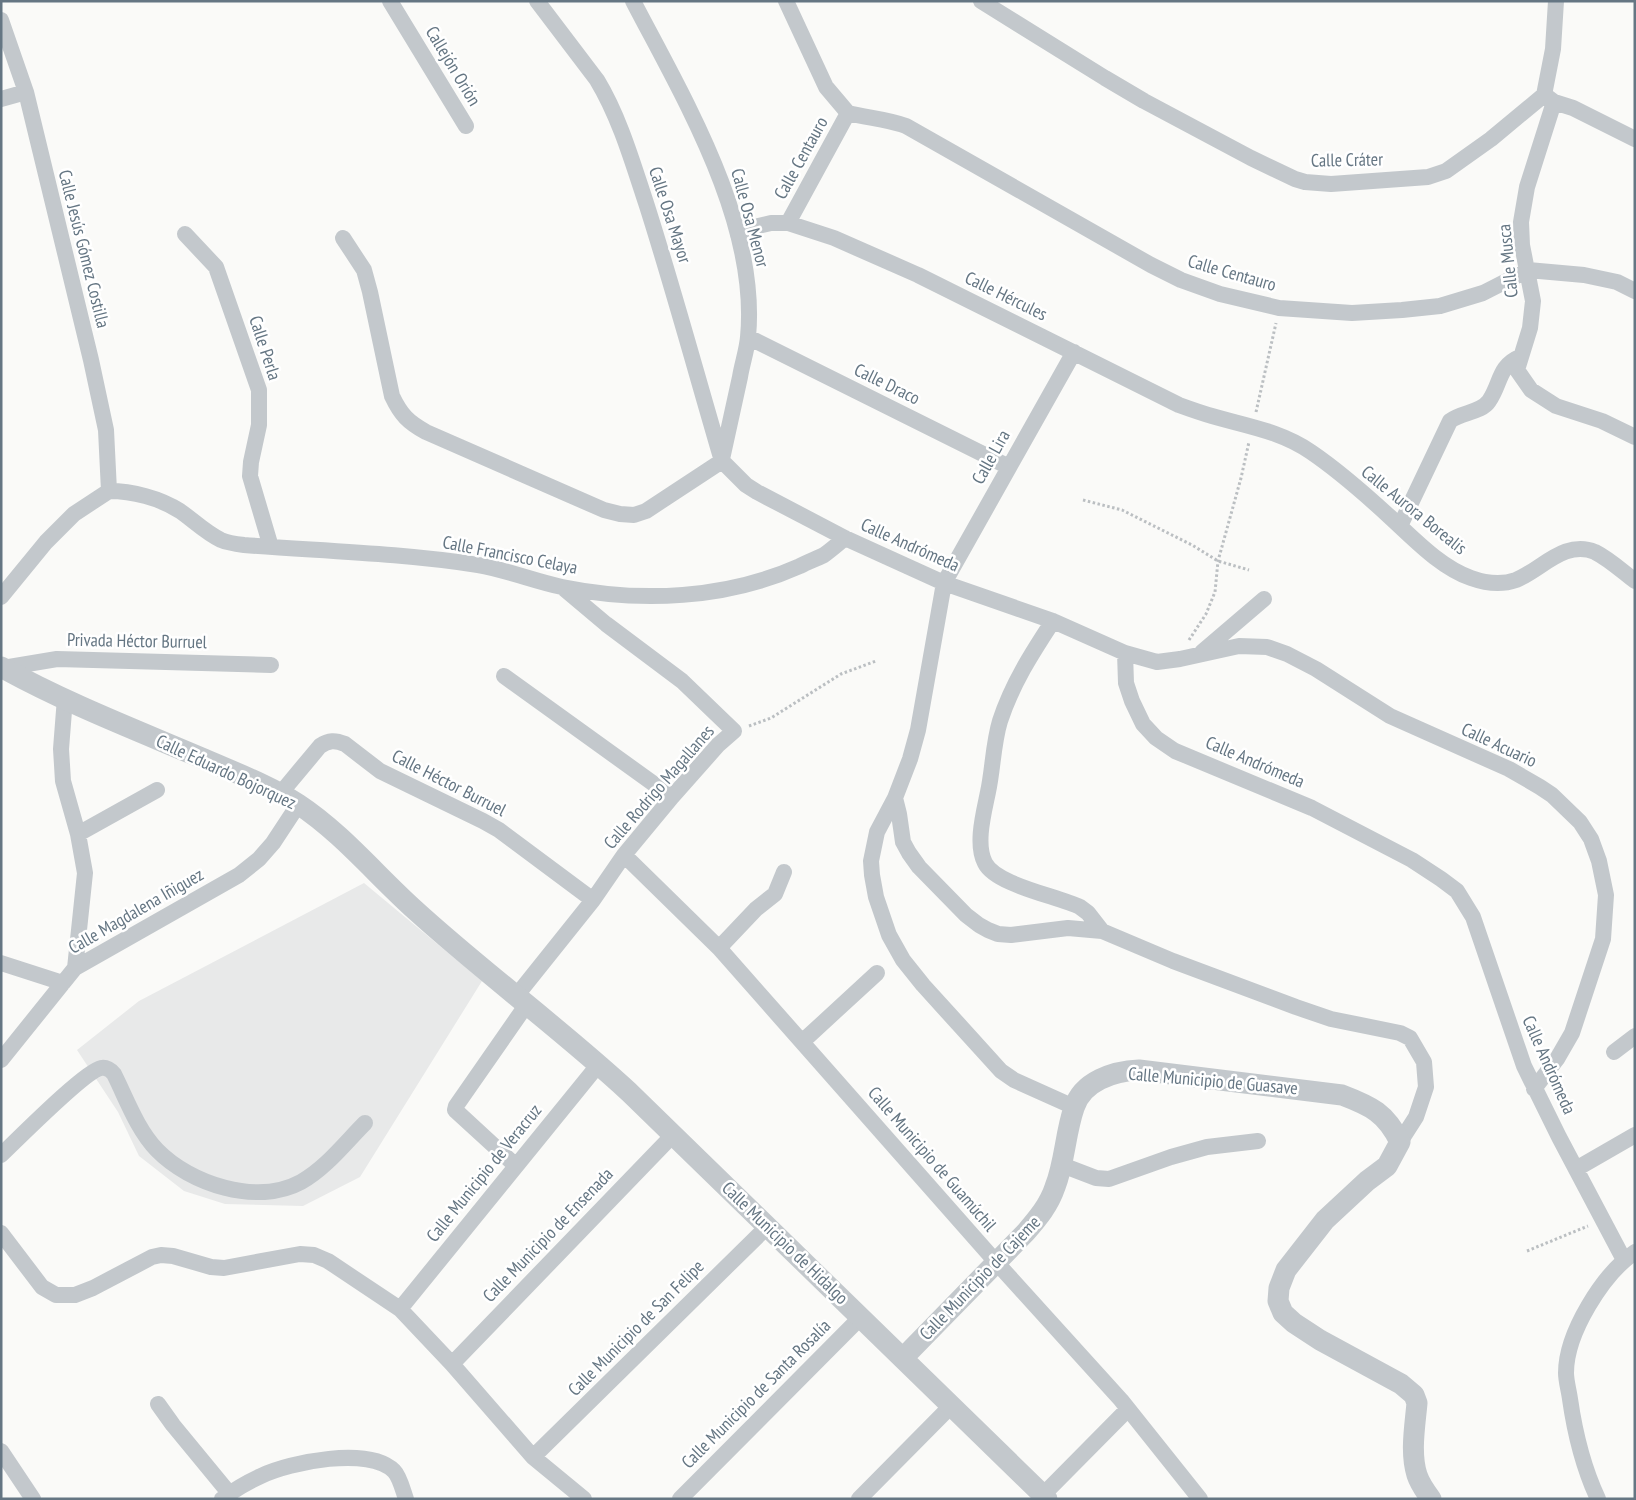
<svg xmlns="http://www.w3.org/2000/svg" width="1636" height="1500" font-family="'PT Sans Narrow',sans-serif">
  <style>
    .built { fill: #e8e9e9 }
    .lines { fill: none; stroke-linecap: round; stroke-linejoin: round }
    .path { stroke: #bbbfc2; stroke-width: 3; stroke-dasharray: 2.5 2.5; stroke-linecap: butt }
    .minor { stroke: #c3c8cc; stroke-width: 16 }
    .tertiary { stroke: #c3c8cc; stroke-width: 21 }
    .labels { text-anchor: middle; stroke-width: 5; stroke-linejoin: round; paint-order: stroke }
    .street-label { font-size: 18px; fill: #657683; stroke: #fff }
  </style>
  <rect width="100%" height="100%" fill="#fafaf8"/>
  <!-- built -->
  <path class="built" d="M 364,883 L 482,981 L 360,1177 L 303,1206 L 225,1204 L 184,1191 L 139,1156 L 118,1112 L 77,1050 L 139,1001 Z"/>
  <g class="lines">
    <!-- path -->
    <path class="path" d="M 1256,412 L 1276,323
      M 1083,500 L 1122,510 L 1192,545 L 1218,561 L 1249,570
      M 1189,640 L 1206,614 L 1215,592 L 1218,561 L 1241,478 L 1249,442
      M 749,726 L 771,718 L 841,674 L 876,661
      M 1527,1251 L 1588,1226"/>
    <!-- minor -->
    <path class="minor" d="M 390,1 L 466,126
      M 537,1 L 597,80 C 620,118 633,164 647,206 C 674,291 697,376 722,461 L 746,485 L 757,492 L 845,538 L 944,583 L 1053,621 L 1125,653 L 1126,683 L 1132,701 L 1143,724 L 1156,738 L 1175,751 L 1312,808 L 1412,860 L 1441,879 L 1457,891 L 1473,917 L 1524,1066 L 1559,1137 L 1624,1260
      M 633,1 C 684,99 759,223 748,337 C 747,350 742,364 740,377 C 734,404 728,432 722,459
      M 786,1 L 826,87 L 848,113 L 788,223
      M 981,1 L 1105,78 L 1144,101 L 1251,158 L 1295,179 L 1305,182 L 1331,184 L 1428,177 L 1446,171 L 1491,139 L 1544,95
      M 1,20 L 26,92 L 91,360 L 106,430 L 109,491
      M 1544,95 L 1553,49 L 1556,1
      M 1546,96 L 1554,102 L 1573,108 L 1635,139
      M 1,99 L 26,92
      M 1554,102 L 1527,187 L 1521,222 L 1522,245 L 1533,301 L 1530,328 L 1517,370 L 1531,390 L 1556,406 L 1602,421 L 1635,437
      M 848,113 C 868,118 887,119 906,126 L 1151,265 L 1181,280 L 1220,294 L 1279,308 L 1352,313 L 1402,310 L 1440,306 L 1483,293 L 1528,270 L 1584,275 L 1617,282 L 1635,291
      M 185,234 L 216,267 L 259,390 L 259,425 L 251,462 L 250,476 L 271,547
      M 738,235 L 754,227 L 771,223 L 788,223 L 834,238 L 918,275 L 1179,405 C 1190,409 1201,413 1212,416 C 1246,426 1281,431 1311,452 C 1339,471 1365,494 1390,517 C 1414,539 1440,567 1471,578 C 1485,583 1502,585 1516,580 C 1541,570 1565,539 1595,552 C 1609,559 1622,571 1635,581
      M 343,238 L 364,270 L 370,292 L 392,396 C 401,415 408,422 426,432 L 604,510 L 620,514 L 634,515 L 646,511 L 722,461
      M 748,337 L 1009,467
      M 109,491 C 132,491 160,498 180,511 C 193,520 206,533 221,540 C 228,543 236,544 244,545 C 322,551 400,553 478,565 C 507,570 534,581 562,587 C 641,603 726,599 800,566 C 807,562 816,559 824,555 C 831,550 838,544 845,538
      M 1400,526 L 1450,421 C 1461,412 1481,413 1489,401 C 1501,384 1498,366 1520,357
      M 1,597 L 46,542 L 74,514 L 109,491
      M 1053,621 C 1032,653 1012,684 1000,721 C 993,744 993,769 988,792 C 984,812 975,844 985,863 C 996,885 1057,896 1080,907 L 1088,913 L 1102,931
      M 1202,652 L 1264,599
      M 1125,653 L 1157,662 L 1180,659 L 1239,646 L 1267,647 L 1287,654 L 1316,669 L 1390,716 L 1509,769 L 1540,787 L 1552,795 L 1580,822 L 1591,839 L 1599,861 L 1606,895 L 1603,939 L 1572,1033 L 1557,1059 L 1534,1089
      M 3,668 L 57,659 L 271,665
      M 504,676 L 672,797
      M 65,698 L 61,749 L 63,781 L 78,834 L 85,873 L 75,968
      M 280,794 L 320,746 C 329,740 335,740 345,744 L 380,771 L 483,821 L 499,830 L 593,900
      M 895,798 L 899,814 L 903,842 L 909,853 L 919,867 L 966,915 L 979,925 L 988,930 L 998,934 L 1011,935 L 1068,928 L 1102,931 L 1173,961 L 1296,1007 L 1331,1019 L 1400,1033 L 1410,1038 L 1424,1062 L 1426,1087 L 1416,1117 L 1400,1142
      M 78,834 L 157,790
      M 624,855 L 719,948 L 996,1262 L 1121,1400 L 1200,1499
      M 719,948 L 756,909 L 775,894 L 784,872
      M 1,963 L 63,983
      M 517,995 L 593,900 L 624,855 L 672,797 L 718,745 L 734,731 L 682,681 L 606,624 L 562,587
      M 802,1042 L 877,973
      M 1614,1052 L 1635,1036
      M 1,1060 L 75,968 L 239,875 L 259,859 L 273,843 L 298,805
      M 1074,1107 L 1014,1080 L 1001,1071 L 923,985 L 903,960 L 889,935 L 876,897 L 872,875 L 871,861 L 877,832 L 895,798 L 910,759 L 918,730 L 944,583 L 1074,352
      M 1,1155 C 18,1139 85,1071 101,1068 C 106,1067 111,1070 114,1074 C 127,1100 137,1129 157,1150 C 190,1184 257,1206 301,1182 C 326,1168 345,1143 365,1123
      M 1062,1165 L 1096,1178 L 1109,1179 L 1171,1157 L 1207,1147 L 1258,1141
      M 516,1166 L 455,1110 L 456,1106 L 527,1004
      M 1576,1169 L 1635,1135
      M 1,1233 L 42,1287 L 56,1295 L 75,1295 L 93,1288 L 152,1257 L 161,1255 L 173,1256 L 211,1267 L 224,1268 L 300,1254 L 314,1255 L 328,1261 L 400,1309 L 452,1364 L 533,1457 L 584,1499
      M 400,1309 L 599,1064
      M 452,1364 L 673,1135
      M 158,1404 L 173,1425 L 229,1493
      M 1,1451 L 33,1499
      M 533,1457 L 768,1226
      M 222,1499 C 234,1490 248,1482 261,1476 C 290,1462 369,1446 394,1471 C 400,1477 403,1491 406,1499
      M 680,1499 L 861,1317
      M 859,1499 L 952,1405
      M 1039,1499 L 1128,1409
      M 1598,1499 C 1583,1467 1575,1434 1570,1399 C 1569,1391 1566,1381 1566,1373 C 1566,1333 1603,1274 1635,1252"/>
    <!-- tertiary -->
    <path class="tertiary" d="M 1,667 C 66,703 136,730 204,759 C 236,773 269,785 298,804 C 342,833 376,875 415,910 C 484,973 560,1028 629,1092 L 1047,1499
      M 903,1358 L 1026,1232 C 1038,1218 1049,1205 1055,1187 C 1065,1162 1065,1134 1074,1108 C 1082,1081 1114,1071 1139,1070 L 1342,1095 C 1371,1106 1386,1113 1400,1142 L 1387,1166 L 1367,1181 L 1325,1220 L 1286,1270 L 1279,1288 L 1278,1301 L 1283,1313 L 1294,1323 L 1320,1340 L 1401,1384 L 1414,1395 L 1417,1403 C 1415,1426 1410,1453 1417,1475 C 1420,1484 1425,1491 1431,1499"/>
  </g>
  <g class="labels">
    <!-- street labels -->
    <g class="street-label">
      <text transform="translate(453 66) rotate(59)" y="6">Callejón Orión</text>
      <text transform="translate(801 158) rotate(-61)" y="6">Calle Centauro</text>
      <text transform="translate(1347 160) rotate(-1)" y="6">Calle Cráter</text>
      <text transform="translate(670 215) rotate(72)" y="6">Calle Osa Mayor</text>
      <text transform="translate(750 218) rotate(75)" y="6">Calle Osa Menor</text>
      <text transform="translate(84 249) rotate(76)" y="6">Calle Jesús Gómez Costilla</text>
      <text transform="translate(1508 261) rotate(-96)" y="6">Calle Musca</text>
      <text transform="translate(1232 273) rotate(16)" y="6">Calle Centauro</text>
      <text transform="translate(1006 296) rotate(26)" y="6">Calle Hércules</text>
      <text transform="translate(265 348) rotate(72)" y="6">Calle Perla</text>
      <text transform="translate(887 384) rotate(26)" y="6">Calle Draco</text>
      <text transform="translate(991 457) rotate(-61)" y="6">Calle Lira</text>
      <text transform="translate(1414 510) rotate(39)" y="6">Calle Aurora Borealis</text>
      <text transform="translate(910 545) rotate(24)" y="6">Calle Andrómeda</text>
      <text transform="translate(510 555) rotate(11)" y="6">Calle Francisco Celaya</text>
      <text transform="translate(137 641) rotate(1)" y="6">Privada Héctor Burruel</text>
      <text transform="translate(1499 745) rotate(25)" y="6">Calle Acuario</text>
      <text transform="translate(1255 762) rotate(23)" y="6">Calle Andrómeda</text>
      <text transform="translate(226 772) rotate(25)" y="6">Calle Eduardo Bojorquez</text>
      <text transform="translate(449 783) rotate(27)" y="6">Calle Héctor Burruel</text>
      <text transform="translate(659 787) rotate(-49)" y="6">Calle Rodrigo Magallanes</text>
      <text transform="translate(136 911) rotate(-30)" y="6">Calle Magdalena Iñiguez</text>
      <text transform="translate(1549 1065) rotate(66)" y="6">Calle Andrómeda</text>
      <text transform="translate(1213 1081) rotate(5)" y="6">Calle Municipio de Guasave</text>
      <text transform="translate(932 1159) rotate(49)" y="6">Calle Municipio de Guamúchil</text>
      <text transform="translate(484 1173) rotate(-51)" y="6">Calle Municipio de Veracruz</text>
      <text transform="translate(548 1235) rotate(-46)" y="6">Calle Municipio de Ensenada</text>
      <text transform="translate(785 1243) rotate(44)" y="6">Calle Municipio de Hidalgo</text>
      <text transform="translate(980 1278) rotate(-46)" y="6">Calle Municipio de Cajeme</text>
      <text transform="translate(636 1328) rotate(-45)" y="6">Calle Municipio de San Felipe</text>
      <text transform="translate(756 1394) rotate(-45)" y="6">Calle Municipio de Santa Rosalía</text>
    </g>
  </g>
  <!-- border -->
  <rect width="1636" height="1500" fill="none" stroke="#657683" stroke-width="5"/>
</svg>
